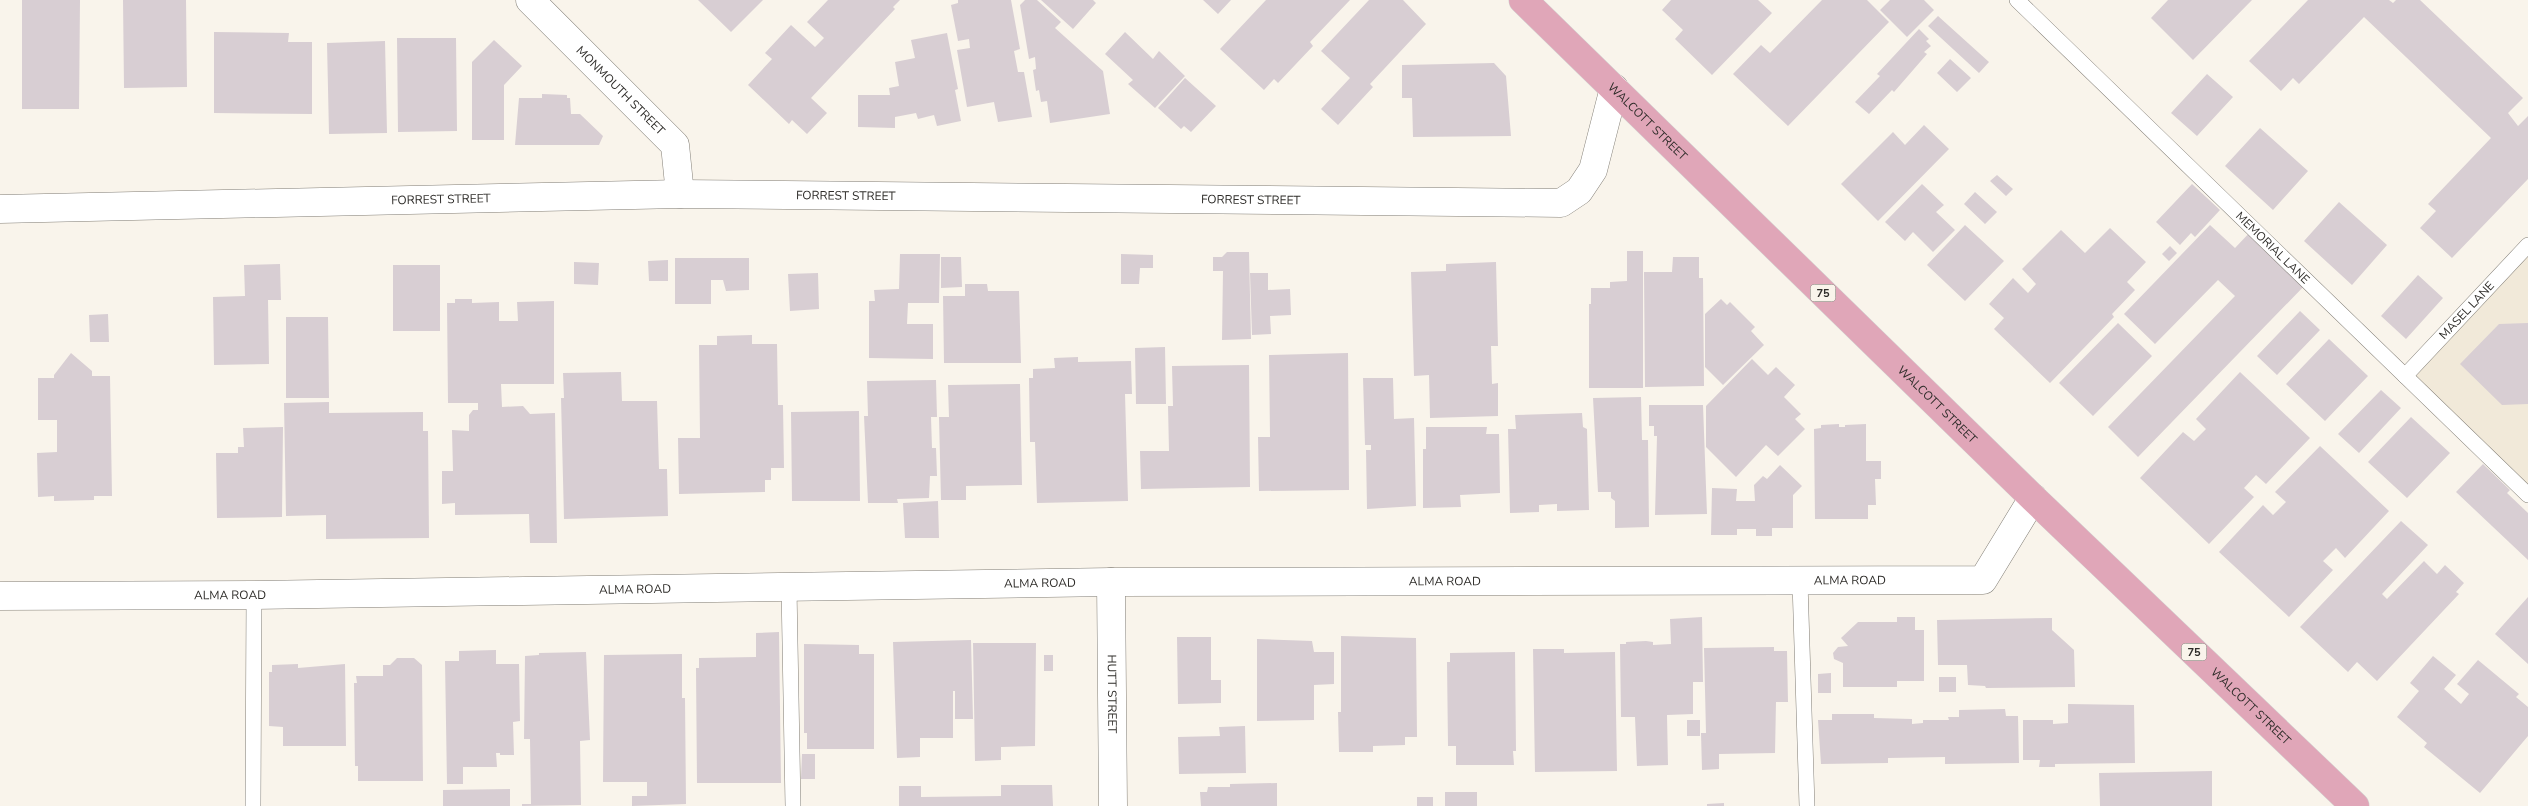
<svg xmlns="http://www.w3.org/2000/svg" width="2528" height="806" font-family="'Nunito Sans',sans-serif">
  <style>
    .built { fill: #f1e9d9 }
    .building { fill: #d8ced3 }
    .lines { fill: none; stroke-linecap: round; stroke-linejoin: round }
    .lane-casing { stroke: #837f77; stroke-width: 16 }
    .street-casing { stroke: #837f77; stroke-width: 29 }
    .primary-casing { stroke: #d1d1d0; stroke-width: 29 }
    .lane { stroke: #fff; stroke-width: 15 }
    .street { stroke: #fff; stroke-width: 28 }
    .primary { stroke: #e0a6b8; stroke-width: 28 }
    .labels { text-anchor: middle; stroke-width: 4.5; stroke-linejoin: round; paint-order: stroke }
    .shield { fill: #f9f4eb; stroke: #6b6863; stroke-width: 1 }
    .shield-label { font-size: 11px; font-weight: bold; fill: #2e2c29 }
    .street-label { font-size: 12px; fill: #2e2c29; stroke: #f9f4eb }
  </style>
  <rect width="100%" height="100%" fill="#f9f4eb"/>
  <!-- built -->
  <path class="built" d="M 2528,245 L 2528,495 L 2405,376 Z"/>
  <!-- building -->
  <path class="building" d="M 22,0 L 80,0 L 79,109 L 22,109 Z
    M 123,0 L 186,0 L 187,87 L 124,88 Z
    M 698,0 L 763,0 L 731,32 Z
    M 828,0 L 900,0 L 893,7 L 895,9 L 811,98 L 827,113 L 807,134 L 792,120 L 789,124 L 748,85 L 772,59 L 765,53 L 791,25 L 815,47 L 824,38 L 807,22 Z
    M 958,0 L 1011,0 L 1020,49 L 1014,51 L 1018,72 L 1024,72 L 1032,117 L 998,122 L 994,102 L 967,107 L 957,50 L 970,48 L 969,39 L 958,41 L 951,5 L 958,3 Z
    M 1025,0 L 1037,0 L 1061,22 L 1055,28 L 1103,71 L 1110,114 L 1050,123 L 1047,101 L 1041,102 L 1039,90 L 1036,91 L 1033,70 L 1036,69 L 1035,57 L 1029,59 L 1020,5 Z
    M 1041,0 L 1093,0 L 1096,3 L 1073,29 Z
    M 1203,0 L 1231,0 L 1218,14 Z
    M 1266,0 L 1350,0 L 1310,42 L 1313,46 L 1278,83 L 1274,79 L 1264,90 L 1220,49 Z
    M 1369,0 L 1403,0 L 1426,24 L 1370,84 L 1373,87 L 1338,125 L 1321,109 L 1350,78 L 1321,51 Z
    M 1671,0 L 1758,0 L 1772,13 L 1712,75 L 1675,39 L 1683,30 L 1662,10 Z
    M 1822,0 L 1867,0 L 1889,22 L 1788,126 L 1733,74 L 1761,45 L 1770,53 Z
    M 1890,0 L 1924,0 L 1934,10 L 1907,37 L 1880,10 Z
    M 2168,0 L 2252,0 L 2193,60 L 2151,18 Z
    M 2308,0 L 2389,0 L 2393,3 L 2396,0 L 2420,0 L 2523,98 L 2508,113 L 2518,126 L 2528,116 L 2528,179 L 2452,258 L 2420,228 L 2436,211 L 2428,204 L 2491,138 L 2364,17 L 2299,84 L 2293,78 L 2281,91 L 2249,61 Z
    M 1938,16 L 1989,62 L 1979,73 L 1928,26 Z
    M 1919,29 L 1929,39 L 1926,41 L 1931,46 L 1924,52 L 1927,54 L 1894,92 L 1892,90 L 1869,114 L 1855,102 L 1880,76 L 1877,74 Z
    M 214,32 L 289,33 L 288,42 L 312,42 L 312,114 L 214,113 Z
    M 1125,32 L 1153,59 L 1159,51 L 1185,76 L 1155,108 L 1128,84 L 1133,80 L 1105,54 Z
    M 947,33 L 958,89 L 955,90 L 961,121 L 937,126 L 934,115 L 918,119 L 916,113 L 895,117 L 895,128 L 858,127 L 858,95 L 890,95 L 889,88 L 899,86 L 895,62 L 915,58 L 911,40 Z
    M 397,38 L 456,38 L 457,131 L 398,132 Z
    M 494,40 L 522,66 L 504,85 L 504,140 L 472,140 L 472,62 Z
    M 385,41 L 387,133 L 329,134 L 327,43 Z
    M 1950,59 L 1971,78 L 1957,92 L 1937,73 Z
    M 1494,63 L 1506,76 L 1511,136 L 1413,137 L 1412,98 L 1402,98 L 1402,65 Z
    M 2207,74 L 2233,97 L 2197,136 L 2171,113 Z
    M 1185,78 L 1216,106 L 1191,132 L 1184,126 L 1181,129 L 1158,108 Z
    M 542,94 L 567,95 L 567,98 L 570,98 L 571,114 L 580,114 L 603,136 L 599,145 L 515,145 L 519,98 L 542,98 Z
    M 1924,125 L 1949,149 L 1878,221 L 1841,184 L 1893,132 L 1905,145 Z
    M 2260,128 L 2308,171 L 2273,210 L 2225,166 Z
    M 1997,175 L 2013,189 L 2006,196 L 1990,181 Z
    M 1922,184 L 1944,205 L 1936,212 L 1955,230 L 1933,252 L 1913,232 L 1905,241 L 1885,222 Z
    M 2192,184 L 2220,210 L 2195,237 L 2191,233 L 2180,245 L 2156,222 Z
    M 1975,192 L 1997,212 L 1985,224 L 1964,204 Z
    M 2339,202 L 2387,245 L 2352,285 L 2304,241 Z
    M 1965,225 L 2004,261 L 1965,301 L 1927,265 Z
    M 2210,225 L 2235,248 L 2253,229 L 2308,282 L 2138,457 L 2108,427 L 2235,296 L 2218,280 L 2155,344 L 2124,314 Z
    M 2110,228 L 2146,262 L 2127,282 L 2135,290 L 2112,314 L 2114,317 L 2050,383 L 1994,329 L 2004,318 L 1989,304 L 2013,278 L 2028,293 L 2036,284 L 2022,269 L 2061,230 L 2085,253 Z
    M 2170,246 L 2177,253 L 2169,261 L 2162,254 Z
    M 1627,251 L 1643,251 L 1643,388 L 1589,388 L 1589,304 L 1591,304 L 1591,288 L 1610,288 L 1610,282 L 1627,281 Z
    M 1227,252 L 1249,252 L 1251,339 L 1222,340 L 1223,271 L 1213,271 L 1213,257 L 1222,257 Z
    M 900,254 L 940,254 L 939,303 L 908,303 L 907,324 L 933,324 L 933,359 L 869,358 L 869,301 L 875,301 L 874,290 L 899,289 Z
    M 1121,254 L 1153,255 L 1153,268 L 1140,268 L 1139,284 L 1121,284 Z
    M 941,257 L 961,257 L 962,287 L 941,288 Z
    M 1673,257 L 1699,257 L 1699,278 L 1703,278 L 1704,386 L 1645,387 L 1644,272 L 1672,272 Z
    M 675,258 L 749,258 L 749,290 L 726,291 L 723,280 L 711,280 L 711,304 L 675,304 Z
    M 668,260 L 668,281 L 649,281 L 648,261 Z
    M 574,262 L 599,263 L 598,285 L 574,284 Z
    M 1496,262 L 1498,346 L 1491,346 L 1492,384 L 1498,383 L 1498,416 L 1430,418 L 1429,375 L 1414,376 L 1411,272 L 1446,271 L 1446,264 Z
    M 280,264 L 281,300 L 268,300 L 269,364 L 214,365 L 213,297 L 245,296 L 244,265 Z
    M 393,265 L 440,265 L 440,331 L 393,331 Z
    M 818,273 L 819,309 L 790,311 L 788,274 Z
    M 1250,273 L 1268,273 L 1268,290 L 1290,289 L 1291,315 L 1270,316 L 1271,334 L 1252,335 Z
    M 2418,275 L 2443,298 L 2406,339 L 2381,316 Z
    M 965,284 L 987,284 L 988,291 L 1019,291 L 1021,363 L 944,363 L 943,296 L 965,296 Z
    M 455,299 L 472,299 L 472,303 L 499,302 L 499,321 L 518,321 L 517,302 L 554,301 L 554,384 L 501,384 L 502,407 L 523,406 L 530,414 L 555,413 L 557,543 L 530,543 L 529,514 L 455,515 L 455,503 L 442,504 L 442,471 L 453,471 L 452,430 L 469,431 L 469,415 L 473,410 L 478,410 L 478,403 L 448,403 L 447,303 L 455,303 Z
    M 1721,299 L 1727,305 L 1730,302 L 1755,327 L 1751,331 L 1764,345 L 1723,385 L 1705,367 L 1705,314 Z
    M 2300,311 L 2320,330 L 2277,375 L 2257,356 Z
    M 108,314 L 109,342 L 90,342 L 89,315 Z
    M 286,317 L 328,317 L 329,398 L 286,398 Z
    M 2118,323 L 2152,356 L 2093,416 L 2059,383 Z
    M 2528,323 L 2528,404 L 2502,405 L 2460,364 L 2499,324 Z
    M 752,335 L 752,344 L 777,344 L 778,405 L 783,405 L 784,468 L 771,468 L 771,480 L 765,480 L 765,492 L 679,494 L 678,438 L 700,438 L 699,345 L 717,345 L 717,336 Z
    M 2329,339 L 2368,376 L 2325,421 L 2286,384 Z
    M 1165,347 L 1166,404 L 1136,404 L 1135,348 Z
    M 71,353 L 92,371 L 92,376 L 110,376 L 112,496 L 94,496 L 94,500 L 54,501 L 54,496 L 38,497 L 37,453 L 57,452 L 57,420 L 38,420 L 38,378 L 54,378 L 54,375 Z
    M 1348,353 L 1349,490 L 1259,491 L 1258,437 L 1270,437 L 1269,355 Z
    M 1078,357 L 1078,362 L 1131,361 L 1132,394 L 1125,394 L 1128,501 L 1037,503 L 1035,442 L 1030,442 L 1029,378 L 1033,378 L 1033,369 L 1055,368 L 1054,358 Z
    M 1752,359 L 1768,375 L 1776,367 L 1795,385 L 1784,397 L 1801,414 L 1795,419 L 1805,429 L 1778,456 L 1766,445 L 1736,477 L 1706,447 L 1706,406 Z
    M 1249,365 L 1250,487 L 1141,489 L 1140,451 L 1169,451 L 1168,406 L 1173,406 L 1172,366 Z
    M 621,372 L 622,401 L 657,401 L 659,469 L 667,469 L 668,516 L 564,519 L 561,398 L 564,398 L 563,373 Z
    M 2240,372 L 2310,438 L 2266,484 L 2256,475 L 2244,488 L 2254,497 L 2209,544 L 2140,478 L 2183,432 L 2194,441 L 2206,429 L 2196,419 Z
    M 1363,378 L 1393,378 L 1394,419 L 1414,418 L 1416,506 L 1367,509 L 1366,450 L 1371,450 L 1371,445 L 1365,445 Z
    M 936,380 L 937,417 L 931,417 L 932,448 L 936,448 L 937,476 L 930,476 L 929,498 L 897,499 L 898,503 L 868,503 L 864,416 L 868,416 L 867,381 Z
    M 1020,384 L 1022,485 L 966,486 L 966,500 L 941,500 L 939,417 L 949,417 L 948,385 Z
    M 2381,390 L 2401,408 L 2359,453 L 2338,434 Z
    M 1641,397 L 1642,440 L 1648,440 L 1649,527 L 1615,528 L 1615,501 L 1611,498 L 1611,492 L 1598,492 L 1593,398 Z
    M 329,402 L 329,413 L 423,412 L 423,431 L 428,431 L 429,538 L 326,539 L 326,515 L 286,516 L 284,403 Z
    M 1649,405 L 1703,405 L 1707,514 L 1655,515 L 1657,436 L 1654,436 L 1654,426 L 1649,426 Z
    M 859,411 L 860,501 L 792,501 L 791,412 Z
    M 1582,413 L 1583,427 L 1587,429 L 1589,510 L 1557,511 L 1557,504 L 1539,505 L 1539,512 L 1510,513 L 1508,429 L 1516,429 L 1515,415 Z
    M 2411,417 L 2450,453 L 2407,498 L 2368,462 Z
    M 1839,424 L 1839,427 L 1845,427 L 1845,425 L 1866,424 L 1866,461 L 1881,461 L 1881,479 L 1875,479 L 1876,505 L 1868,505 L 1868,519 L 1815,519 L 1814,429 L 1821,428 L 1821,425 Z
    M 283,427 L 282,517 L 217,518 L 216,453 L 238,453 L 238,447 L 244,447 L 243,428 Z
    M 1426,427 L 1487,427 L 1486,434 L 1499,434 L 1500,493 L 1460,495 L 1461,507 L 1423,508 L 1423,449 L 1426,449 Z
    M 2320,446 L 2389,511 L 2345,558 L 2336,548 L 2323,561 L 2333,570 L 2289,617 L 2219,552 L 2263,505 L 2273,515 L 2286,502 L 2275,492 Z
    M 2483,464 L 2510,490 L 2507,493 L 2528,513 L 2528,560 L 2456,492 Z
    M 1780,465 L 1802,486 L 1793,495 L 1793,528 L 1772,528 L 1772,536 L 1756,536 L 1756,529 L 1737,529 L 1737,535 L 1711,535 L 1712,488 L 1737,489 L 1736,501 L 1755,501 L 1754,485 L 1763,476 L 1767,479 Z
    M 938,501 L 939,538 L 905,538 L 903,503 Z
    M 2401,521 L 2428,545 L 2382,594 L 2387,599 L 2424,561 L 2437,574 L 2445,565 L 2464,583 L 2456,592 L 2459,594 L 2377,681 L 2357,662 L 2348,672 L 2300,627 Z
    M 2528,597 L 2528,664 L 2495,634 Z
    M 1702,617 L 1703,682 L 1693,682 L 1693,714 L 1667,715 L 1668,765 L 1637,766 L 1635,717 L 1621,717 L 1620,644 L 1626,644 L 1626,642 L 1646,641 L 1653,642 L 1653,645 L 1671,644 L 1670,619 Z
    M 1897,617 L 1915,617 L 1915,630 L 1924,630 L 1924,681 L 1897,681 L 1897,687 L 1843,687 L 1843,663 L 1834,659 L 1833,653 L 1838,647 L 1848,646 L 1841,638 L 1858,622 L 1897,622 Z
    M 2052,618 L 2052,630 L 2074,650 L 2075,687 L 1986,688 L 1985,686 L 1968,685 L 1967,665 L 1938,665 L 1937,620 Z
    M 779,632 L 781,783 L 697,783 L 696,668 L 699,668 L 699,658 L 756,657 L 756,633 Z
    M 1341,636 L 1416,638 L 1417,737 L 1405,737 L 1405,745 L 1373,746 L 1373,752 L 1339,752 L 1338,712 L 1341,712 Z
    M 1177,637 L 1211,637 L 1211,680 L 1221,680 L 1221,703 L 1178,704 Z
    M 1257,639 L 1312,641 L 1314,652 L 1334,652 L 1334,684 L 1314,685 L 1314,720 L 1257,721 Z
    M 971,640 L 973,719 L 955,719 L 955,691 L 953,691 L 953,738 L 920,738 L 920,757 L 897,758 L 893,642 Z
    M 973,643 L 1036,643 L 1035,746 L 1001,747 L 1001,760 L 975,761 Z
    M 804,644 L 859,645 L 859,654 L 874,654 L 874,749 L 807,749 L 807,733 L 804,733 Z
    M 1774,647 L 1774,651 L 1787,651 L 1788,702 L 1776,702 L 1775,753 L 1719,754 L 1719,769 L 1702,770 L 1701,733 L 1706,733 L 1704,648 Z
    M 1533,649 L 1564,649 L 1564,653 L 1615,652 L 1617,771 L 1535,772 Z
    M 496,650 L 496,664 L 519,664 L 520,721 L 513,722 L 514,755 L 500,755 L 500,753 L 496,753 L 497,767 L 463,767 L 463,784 L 447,784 L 445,661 L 459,661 L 459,651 Z
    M 586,652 L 590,740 L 580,741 L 581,805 L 522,806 L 522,804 L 531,804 L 530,739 L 524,739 L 525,656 L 539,655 L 539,653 Z
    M 1515,652 L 1516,751 L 1513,751 L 1514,765 L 1456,765 L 1456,746 L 1448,746 L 1447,662 L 1450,662 L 1450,653 Z
    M 682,654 L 682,698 L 685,698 L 686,804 L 632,806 L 632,796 L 647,796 L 647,782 L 603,782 L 604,655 Z
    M 1044,655 L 1053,655 L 1053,671 L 1044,671 Z
    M 2433,656 L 2456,675 L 2444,689 L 2461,704 L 2469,694 L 2457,684 L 2478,660 L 2519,694 L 2516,697 L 2528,707 L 2528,736 L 2480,793 L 2424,747 L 2427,743 L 2397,717 L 2419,691 L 2410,683 Z
    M 397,658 L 414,658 L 422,665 L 423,781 L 358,781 L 358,766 L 355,766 L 354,683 L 357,683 L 356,676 L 383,676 L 383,665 L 390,665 Z
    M 298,664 L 298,668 L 345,664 L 346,746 L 283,746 L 283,727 L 269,726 L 269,672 L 272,672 L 272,665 Z
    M 1831,673 L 1831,693 L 1818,693 L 1818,674 Z
    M 1939,677 L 1956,677 L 1956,692 L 1939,692 Z
    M 2068,704 L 2134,705 L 2135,763 L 2055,764 L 2055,767 L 2039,767 L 2040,760 L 2023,760 L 2023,720 L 2053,720 L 2053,724 L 2068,723 Z
    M 2005,709 L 2006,716 L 2018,716 L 2019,763 L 1945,764 L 1945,757 L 1888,758 L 1888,763 L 1821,764 L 1818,720 L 1832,720 L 1832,714 L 1874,714 L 1874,718 L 1912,719 L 1912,724 L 1923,723 L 1923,720 L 1949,720 L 1948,717 L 1959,717 L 1959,710 Z
    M 1687,720 L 1700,720 L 1700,736 L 1687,736 Z
    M 1245,726 L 1246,773 L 1179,774 L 1178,737 L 1220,736 L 1219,727 Z
    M 802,754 L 815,754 L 815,779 L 801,779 Z
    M 2212,771 L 2212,806 L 2100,806 L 2099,773 Z
    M 1277,783 L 1277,806 L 1201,806 L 1200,792 L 1207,792 L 1208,787 L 1230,787 L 1230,784 Z
    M 1001,785 L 1052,785 L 1053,806 L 899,806 L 899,786 L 921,786 L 921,797 L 1001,796 Z
    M 510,789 L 510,806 L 443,806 L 443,790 Z
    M 1445,792 L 1477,792 L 1477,806 L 1445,806 Z
    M 1417,797 L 1433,797 L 1433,806 L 1417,806 Z
    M 1724,803 L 1724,806 L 1707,806 L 1707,804 Z"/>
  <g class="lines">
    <!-- lane casing -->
    <g class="lane-casing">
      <g id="lane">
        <path id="s1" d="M 2017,0 L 2528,495"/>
        <path id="s2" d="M 2405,376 L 2528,245"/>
        <path d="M 1800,582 L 1807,806"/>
        <path d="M 789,588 L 793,806"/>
        <path d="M 253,806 L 254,595"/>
      </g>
    </g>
    <!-- street casing -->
    <g class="street-casing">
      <g id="street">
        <path id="s3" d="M 530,0 L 675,145 L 680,194"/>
        <path id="s4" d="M 0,209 L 680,194 L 1561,203 L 1579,191 L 1593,170 L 1614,88"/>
        <path id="s5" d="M 1111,582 L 1113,806"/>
        <path id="s6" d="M 0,596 L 254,595 L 1111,582 L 1983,580 L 2033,498"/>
      </g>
    </g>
    <!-- primary casing -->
    <g class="primary-casing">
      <g id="primary">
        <path id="s7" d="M 1523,0 L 2033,498 L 2355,806"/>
      </g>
    </g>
    <!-- lane -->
    <use href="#lane" class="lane"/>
    <!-- street -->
    <use href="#street" class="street"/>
    <!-- primary -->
    <use href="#primary" class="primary"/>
  </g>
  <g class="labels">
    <!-- shield labels -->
    <g class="shield">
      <rect x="1810.5" y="284.5" width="25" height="17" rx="4"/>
      <rect x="2181.5" y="643.5" width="25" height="17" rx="4"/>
    </g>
    <g class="shield-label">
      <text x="1823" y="297">75</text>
      <text x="2194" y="656">75</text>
    </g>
    <!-- street labels -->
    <g class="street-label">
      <text dy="4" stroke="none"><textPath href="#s3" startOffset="128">MONMOUTH STREET</textPath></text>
      <text dy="4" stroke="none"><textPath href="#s7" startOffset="174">WALCOTT STREET</textPath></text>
      <text dy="4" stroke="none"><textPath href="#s4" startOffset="846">FORREST STREET</textPath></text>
      <text dy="4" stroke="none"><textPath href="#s4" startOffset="441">FORREST STREET</textPath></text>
      <text dy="4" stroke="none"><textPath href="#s4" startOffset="1251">FORREST STREET</textPath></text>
      <text dy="4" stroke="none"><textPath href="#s1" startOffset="356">MEMORIAL LANE</textPath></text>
      <text dy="4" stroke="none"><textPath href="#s2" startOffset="90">MASEL LANE</textPath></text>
      <text dy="4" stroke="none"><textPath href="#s7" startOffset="579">WALCOTT STREET</textPath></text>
      <text dy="4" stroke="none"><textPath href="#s6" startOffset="1850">ALMA ROAD</textPath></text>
      <text dy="4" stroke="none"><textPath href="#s6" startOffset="1445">ALMA ROAD</textPath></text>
      <text dy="4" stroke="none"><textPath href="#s6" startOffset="1040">ALMA ROAD</textPath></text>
      <text dy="4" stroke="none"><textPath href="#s6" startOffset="635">ALMA ROAD</textPath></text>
      <text dy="4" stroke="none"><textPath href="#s6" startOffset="230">ALMA ROAD</textPath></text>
      <text dy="4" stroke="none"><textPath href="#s5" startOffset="112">HUTT STREET</textPath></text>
      <text dy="4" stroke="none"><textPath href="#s7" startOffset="1014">WALCOTT STREET</textPath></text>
    </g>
  </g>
</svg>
